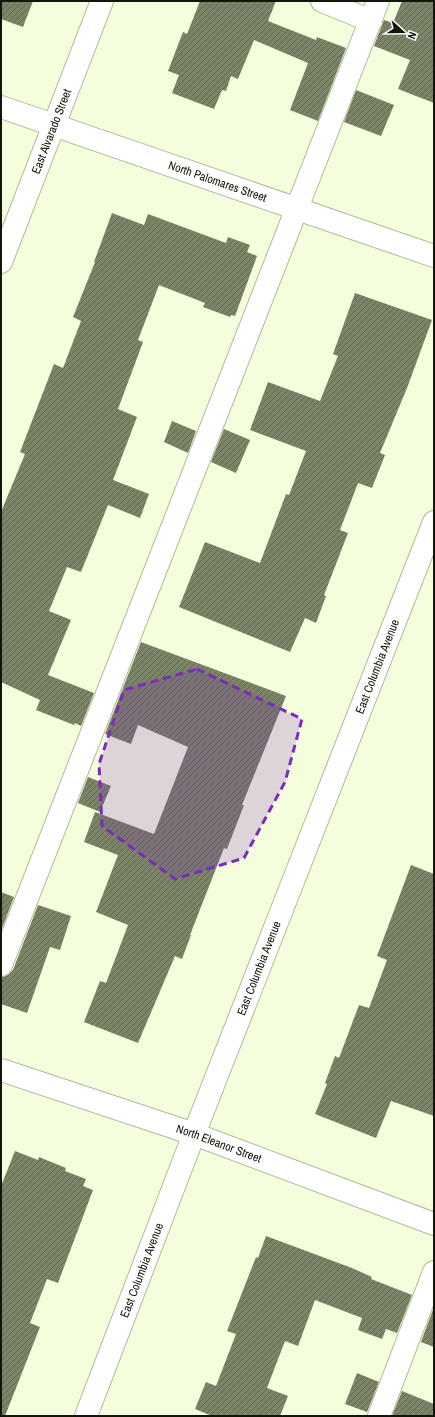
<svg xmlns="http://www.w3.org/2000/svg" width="435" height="1417" font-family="'Archivo Narrow',sans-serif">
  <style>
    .building { fill: url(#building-hatch) }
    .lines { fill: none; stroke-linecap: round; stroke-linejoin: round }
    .minor-casing { stroke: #b0ba9a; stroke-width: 24 }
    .minor { stroke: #fff; stroke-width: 22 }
    .marked { fill: #7b2cbf; fill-opacity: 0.2; stroke: #7b2cbf; stroke-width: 3; stroke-dasharray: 8 5; stroke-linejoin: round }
    .labels { text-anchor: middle; stroke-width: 4; stroke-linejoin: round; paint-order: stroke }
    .street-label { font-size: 12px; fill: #12150a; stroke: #fff }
  </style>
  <defs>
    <pattern id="building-hatch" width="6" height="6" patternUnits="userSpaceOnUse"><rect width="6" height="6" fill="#7b8467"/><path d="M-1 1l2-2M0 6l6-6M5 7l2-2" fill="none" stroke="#636b53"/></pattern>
  </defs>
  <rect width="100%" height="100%" fill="#f4fedd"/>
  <!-- building -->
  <path class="building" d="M 1,1 L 33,1 L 23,27 L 1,19 Z
    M 200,1 L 276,1 L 268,21 L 316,40 L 317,37 L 346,48 L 318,121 L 290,110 L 308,63 L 254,40 L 238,79 L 231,76 L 226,91 L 222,90 L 214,109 L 172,93 L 179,75 L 168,71 L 183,32 L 187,34 Z
    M 402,1 L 434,1 L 434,103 L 398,89 L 410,60 L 374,46 L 384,20 L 393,23 Z
    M 356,90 L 394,105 L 381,136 L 344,122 Z
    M 112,213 L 144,225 L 148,214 L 226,243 L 228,237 L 250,245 L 247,252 L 257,256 L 235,316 L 231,315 L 230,317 L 203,307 L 205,303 L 159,285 L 138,340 L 143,342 L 118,409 L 137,417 L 113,480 L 149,494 L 140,518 L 108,505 L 81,572 L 67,567 L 49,611 L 71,620 L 48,675 L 94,693 L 81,726 L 75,723 L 74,725 L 36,710 L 40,700 L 1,682 L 1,512 L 25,454 L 20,452 L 54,364 L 63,368 L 81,321 L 73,317 L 95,262 L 94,262 Z
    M 355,293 L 432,320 L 407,388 L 380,453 L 385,455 L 372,488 L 358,483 L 340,530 L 348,533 L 324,595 L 326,596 L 316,623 L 305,618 L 290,652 L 179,607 L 205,542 L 260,563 L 286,494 L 289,495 L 306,451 L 250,430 L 268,382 L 320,401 L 338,356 L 333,354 Z
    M 172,421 L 196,431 L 188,453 L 164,442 Z
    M 224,429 L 250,440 L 236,473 L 211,462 Z
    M 141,642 L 286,696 L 242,805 L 244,805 L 227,849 L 224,848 L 190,935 L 191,935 L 182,959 L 175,956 L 138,1043 L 84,1022 L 100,981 L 106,983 L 128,925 L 96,912 L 118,855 L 84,842 L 95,812 L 154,834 L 188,747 L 138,725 L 131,744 L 105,734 Z
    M 88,777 L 111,786 L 100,812 L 78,803 Z
    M 411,865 L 434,874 L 434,1116 L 391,1101 L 376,1138 L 315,1114 L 327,1084 L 325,1083 L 335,1056 L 339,1058 L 359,1005 L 369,1008 L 387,960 L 377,956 Z
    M 1,892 L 14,897 L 1,931 Z
    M 38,905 L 71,916 L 60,950 L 50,947 L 27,1013 L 1,1004 L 1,977 L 8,975 L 13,970 Z
    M 15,1151 L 38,1160 L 39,1157 L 66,1168 L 65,1171 L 86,1179 L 83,1186 L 93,1190 L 58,1283 L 47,1279 L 30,1323 L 40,1327 L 5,1416 L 1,1416 L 1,1186 Z
    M 266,1236 L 352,1268 L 372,1277 L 371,1279 L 412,1295 L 397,1333 L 386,1329 L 382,1339 L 358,1330 L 362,1318 L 315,1300 L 298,1346 L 285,1341 L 267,1388 L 288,1396 L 280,1416 L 212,1416 L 195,1409 L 206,1382 L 216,1386 L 236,1334 L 227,1331 L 256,1257 L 258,1258 Z
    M 434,1307 L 434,1347 L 421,1342 Z
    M 357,1373 L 379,1382 L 367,1412 L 345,1404 Z
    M 402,1391 L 434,1404 L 434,1416 L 392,1416 Z"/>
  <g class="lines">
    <!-- minor casing -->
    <g class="minor-casing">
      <g id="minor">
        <path d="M 322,1 L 371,21"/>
        <path id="s1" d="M 1,107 L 434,256"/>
        <path id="s2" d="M 1,262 L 102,1"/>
        <path d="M 1,965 L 378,1"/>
        <path id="s3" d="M 1,1070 L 194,1134 L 434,1224"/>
        <path id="s4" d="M 86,1416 L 194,1134 L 434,522"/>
        <path d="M 379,1416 L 434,1272"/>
      </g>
    </g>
    <!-- minor -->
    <use href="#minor" class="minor"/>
  </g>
  <!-- marked area -->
  <path class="marked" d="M 197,669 L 302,719 L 285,782 L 244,858 L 175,879 L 102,826 L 99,764 L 124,690 Z"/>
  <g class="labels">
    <!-- street labels -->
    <g class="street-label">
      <text dy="4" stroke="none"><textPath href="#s2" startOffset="140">East Alvarado Street</textPath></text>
      <text dy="4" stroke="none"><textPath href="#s1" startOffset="229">North Palomares Street</textPath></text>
      <text dy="4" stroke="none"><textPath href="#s4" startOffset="804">East Columbia Avenue</textPath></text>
      <text dy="4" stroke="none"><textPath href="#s4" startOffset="480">East Columbia Avenue</textPath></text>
      <text dy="4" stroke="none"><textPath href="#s3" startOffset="230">North Eleanor Street</textPath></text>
      <text dy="4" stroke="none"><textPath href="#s4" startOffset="156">East Columbia Avenue</textPath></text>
    </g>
  </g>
  <!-- border -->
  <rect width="435" height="1417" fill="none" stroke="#12150a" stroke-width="4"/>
  <!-- north arrow -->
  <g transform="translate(403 32) rotate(111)" stroke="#ffffff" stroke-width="3" paint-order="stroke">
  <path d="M0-3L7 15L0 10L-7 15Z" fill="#12150a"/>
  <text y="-6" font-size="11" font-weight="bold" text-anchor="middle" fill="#12150a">N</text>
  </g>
</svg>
